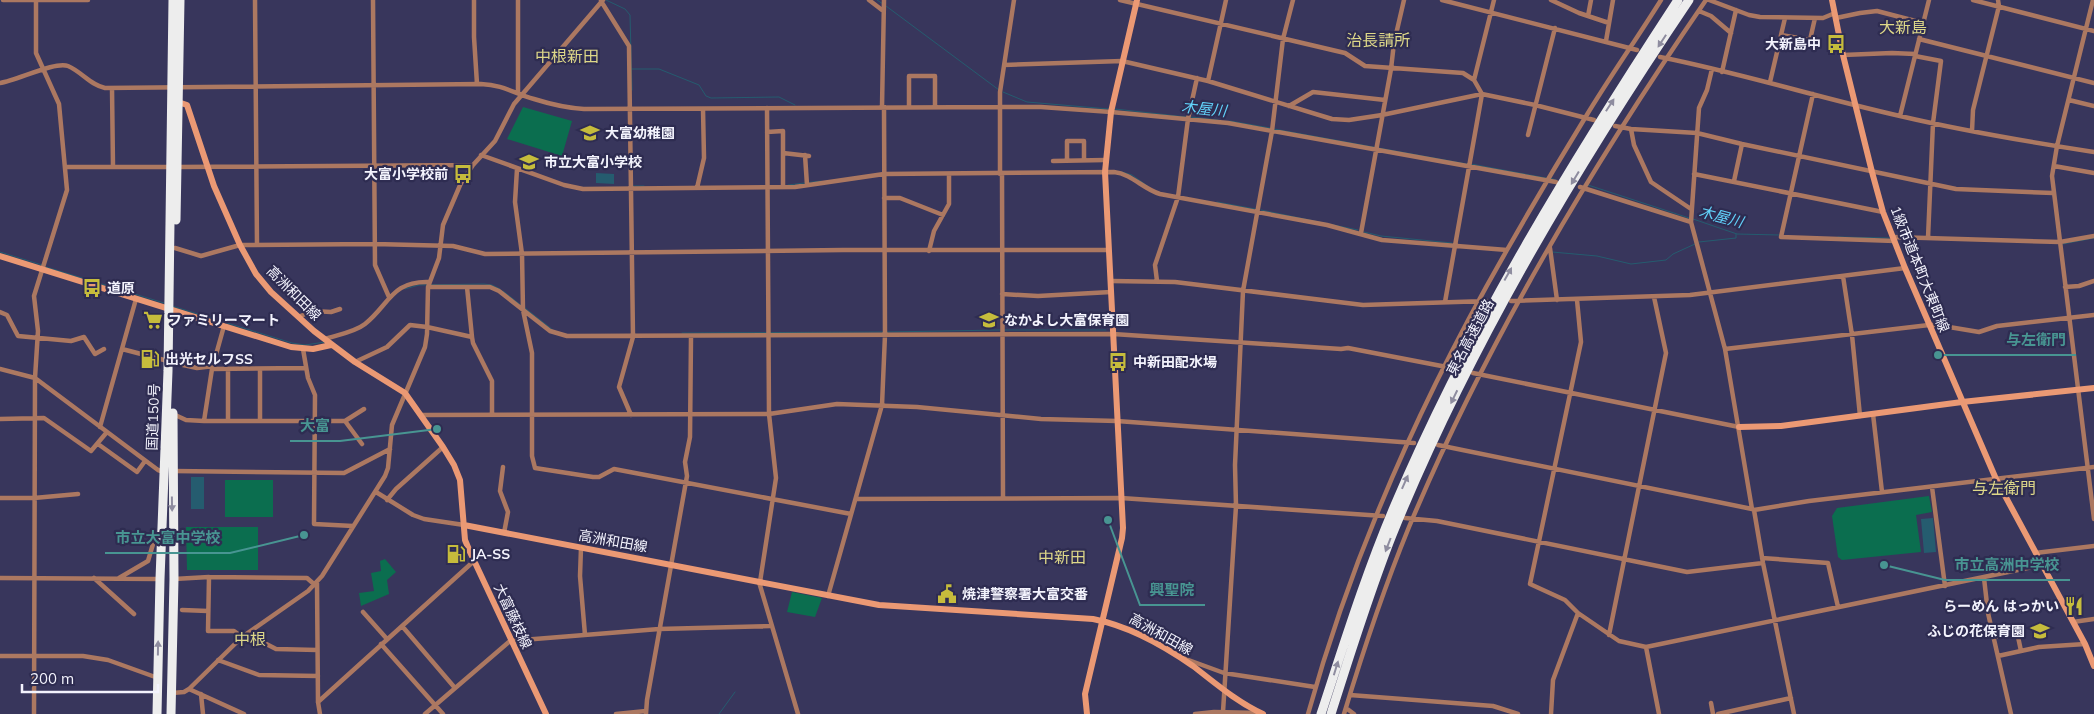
<svg xmlns="http://www.w3.org/2000/svg" width="2094" height="714" font-family="Mulish,'Noto Sans JP',sans-serif">
  <style>
    .green { fill: #0b6e4f }
    .water { fill: #255c6f }
    .lines { fill: none; stroke-linecap: round; stroke-linejoin: round }
    .stream { stroke: #255c6f; stroke-width: 1 }
    .street { stroke: #ac7861; stroke-width: 4.5 }
    .secondary { stroke: #eb9974; stroke-width: 6 }
    .highway { stroke: #ededed; stroke-width: 9 }
    .oneway { fill: #8e8c9f }
    .labels { text-anchor: middle; stroke-width: 4.5; stroke-linejoin: round; paint-order: stroke }
    .poi-label { font-size: 14px; font-weight: bold; fill: #f3f3fd; stroke: #2e2c51; text-anchor: start }
    .street-label { font-size: 14px; fill: #f3f3fd; stroke: #2e2c51 }
    .water-label { font-size: 15px; font-style: italic; fill: #62d2fa; stroke: #2e2c51 }
    .quarter-label { font-size: 16px; fill: #ded889; stroke: #2e2c51 }
    .leader { fill: none; stroke: #489592; stroke-width: 2 }
    .callout-dot { fill: #489592; stroke: #2e2c51; stroke-width: 2 }
    .callout-label { font-size: 15px; text-anchor: middle; font-weight: bold; fill: #489592; stroke: #2e2c51; stroke-width: 4.5; stroke-linejoin: round; paint-order: stroke }
  </style>
  <rect width="100%" height="100%" fill="#38365c"/>
  <!-- green -->
  <path class="green" d="M 523,107 L 572,121 L 562,156 L 507,139 Z
    M 225,480 L 273,480 L 273,517 L 225,517 Z
    M 1929,496 L 1932,512 L 1916,515 L 1921,552 L 1842,560 L 1838,557 L 1832,516 L 1837,508 Z
    M 186,527 L 258,527 L 258,570 L 187,570 Z
    M 385,559 L 396,572 L 387,580 L 389,594 L 361,606 L 359,593 L 374,591 L 371,573 L 381,571 L 380,561 Z
    M 792,592 L 822,598 L 815,617 L 787,612 Z"/>
  <!-- water -->
  <path class="water" d="M 596,173 L 614,174 L 614,184 L 596,183 Z
    M 191,477 L 204,477 L 204,509 L 191,509 Z
    M 1933,518 L 1936,552 L 1924,553 L 1921,519 Z"/>
  <g class="lines">
    <!-- stream -->
    <path class="stream" d="M 606,0 L 625,9 L 630,15 L 632,90
      M 877,0 L 883,4
      M 886,6 L 999,90
      M 632,69 L 659,69 L 699,85 L 706,96 L 711,98 L 779,97 L 795,105
      M 1003,92 L 1027,102 L 1109,109
      M 1115,109 L 1186,117
      M 1190,117 L 1218,120
      M 1230,121 L 1270,128
      M 1274,129 L 1467,164
      M 1471,164 L 1546,178
      M 1122,172 L 1132,175 L 1149,187
      M 1550,178 L 1556,180
      M 788,185 L 821,181
      M 1588,185 L 1689,218
      M 633,186 L 644,186
      M 1217,202 L 1255,209
      M 1261,210 L 1358,230
      M 1693,219 L 1737,234 L 1779,235
      M 1364,232 L 1381,236 L 1452,243
      M 1838,237 L 1889,238
      M 1699,242 L 1736,238 L 1736,234
      M 2063,244 L 2094,238
      M 0,252 L 42,265
      M 1552,252 L 1597,256 L 1631,264 L 1666,260 L 1673,254 L 1695,244
      M 46,267 L 164,303
      M 405,289 L 419,285 L 484,284 L 492,285 L 500,289
      M 503,291 L 522,306
      M 172,306 L 292,343 L 305,345 L 325,342
      M 525,308 L 553,330
      M 1004,330 L 1106,330
      M 887,332 L 1000,330
      M 682,333 L 883,332
      M 719,714 L 735,692"/>
    <!-- street -->
    <path class="street" d="M 3,0 L 88,0
      M 255,0 L 257,245
      M 373,0 L 375,265 L 389,297
      M 474,0 L 474,37 L 477,84
      M 869,0 L 882,10
      M 1120,0 L 1345,53 L 1365,66 L 1463,73 L 1474,80 L 1482,94 L 1445,302
      M 1442,0 L 1637,50
      M 1551,0 L 1579,13 L 1609,23
      M 1709,0 L 1749,15 L 1760,17 L 1823,18 L 1835,13
      M 1973,0 L 2094,31
      M 2093,0 L 2057,146 L 2052,176 L 2094,519
      M 601,1 L 629,46 L 633,337 L 619,387 L 631,415
      M 1699,11 L 1711,16 L 1731,33
      M 1588,16 L 1591,0
      M 1836,18 L 1860,13 L 1877,11 L 1923,23
      M 1781,35 L 1810,40 L 1815,18
      M 1919,39 L 2094,83
      M 1606,41 L 1613,0
      M 1843,55 L 1892,53 L 1915,54
      M 1915,56 L 1941,61 L 1933,123 L 1928,238
      M 1660,57 C 1741,73 1820,98 1900,116 C 1964,131 2029,142 2094,152
      M 1004,65 L 1122,61 L 1208,81 L 1332,119 L 1349,120 L 1382,115 L 1482,94 L 1535,105 L 1594,120
      M 1712,69 L 1707,90 L 1699,108 L 1691,222 L 1725,349 L 1752,509 L 1754,510 L 1763,563 L 1794,714
      M 1722,72 L 1736,10
      M 1474,80 L 1494,0
      M 1208,81 L 1226,0
      M 1770,82 L 1785,18
      M 0,83 C 16,81 55,61 68,66 C 82,72 90,85 105,88 L 481,84 C 504,85 513,93 534,99 C 550,104 567,108 584,109 L 1000,107 L 1041,107 L 1111,112 L 1228,123 L 1556,182
      M 112,88 L 113,167
      M 518,92 L 518,0
      M 1813,94 L 1781,237 L 1895,241
      M 2069,100 L 2094,106
      M 1289,106 L 1313,92 L 1385,100
      M 882,107 L 884,0
      M 909,107 L 909,76 L 935,76 L 935,107
      M 1900,116 L 1929,0
      M 1615,126 L 1631,129 L 1697,133 L 1742,144 L 1956,189 L 2053,193
      M 1631,129 L 1634,145 L 1651,182 L 1691,209
      M 1972,131 L 1973,110 L 1999,6 L 1998,0
      M 767,132 L 783,131 L 783,187
      M 1528,135 L 1555,28
      M 783,153 L 809,156
      M 481,155 L 564,185 L 583,189 L 795,187 L 884,174 L 1114,172 C 1132,174 1143,189 1160,194 L 1327,225 L 1382,240 L 1507,250
      M 805,155 L 807,185
      M 1067,160 L 1067,141 L 1084,141 L 1084,160
      M 1053,161 L 1105,160
      M 2054,166 L 2094,173
      M 65,167 L 171,167
      M 177,167 L 473,165
      M 517,169 L 515,202 L 522,254 L 523,310 L 532,353 L 532,456 L 535,468 L 593,477 L 599,477 L 614,469 L 851,514
      M 1000,174 L 1000,92 L 1014,0
      M 1002,174 L 1003,498
      M 1694,174 L 1883,212
      M 1734,181 L 1742,144
      M 1580,187 L 1691,222
      M 697,188 L 704,158 L 703,109
      M 884,198 L 900,198 L 943,215
      M 1361,233 L 1391,69 L 1394,43 L 1404,0
      M 1893,237 L 2060,242 L 2094,236
      M 175,248 L 201,256 L 240,245 L 375,244 L 453,246 L 485,254 L 843,250 L 1108,250
      M 1550,248 L 1557,300
      M 929,251 L 934,231 L 949,204 L 949,174
      M 1843,276 L 1852,335 L 1860,416
      M 1111,281 L 1175,282 L 1363,305 L 1487,301
      M 1157,281 L 1155,265 L 1178,197 L 1188,119 L 1197,78
      M 428,287 L 490,287 L 499,291 L 550,331 L 567,336 L 1113,334 L 1341,349 L 1348,348 L 1452,368
      M 2065,287 L 2079,286 L 2094,281
      M 1002,294 L 1038,296 L 1111,292
      M 1577,300 L 1581,342 L 1530,584 L 1565,600 L 1578,613 L 1619,641 L 1646,647 L 2042,565
      M 1511,301 L 1690,295 L 1905,268
      M 0,312 L 7,315 L 18,336 L 71,341 L 84,337 L 95,354 L 104,349
      M 298,317 L 313,311 L 331,312 L 340,309
      M 472,337 L 473,343 L 492,381 L 492,415
      M 325,339 C 337,335 355,332 365,324 C 389,305 392,280 430,282
      M 122,349 L 168,361
      M 303,349 L 308,378 L 315,395 L 314,524 L 353,526
      M 1725,349 L 1929,325 L 1937,325 L 1979,332 L 1997,326 L 2094,315
      M 355,362 L 387,347 L 410,325 L 427,327 L 472,337 L 467,287
      M 174,363 L 197,368 L 214,366
      M 0,369 L 35,378 L 158,470 L 164,472
      M 212,369 L 306,368
      M 228,370 L 228,421
      M 1473,373 L 1739,427
      M 173,414 L 186,420 L 204,421 L 345,421 L 364,409
      M 1873,414 L 1882,492
      M 421,415 L 769,414 L 837,404 L 917,407 L 1041,419 L 1117,421 L 1414,443
      M 0,419 L 44,418 L 91,451 L 107,432
      M 204,421 L 212,369 L 224,326
      M 260,421 L 260,369
      M 345,421 L 362,444
      M 100,427 L 136,299
      M 98,444 L 137,472 L 145,461
      M 1438,445 L 1752,509
      M 503,467 L 500,491 L 508,512 L 504,533
      M 173,471 L 344,473 L 390,449
      M 1932,487 L 1945,586
      M 376,492 L 413,515 L 424,519 L 464,525
      M 0,498 L 34,498 L 78,494
      M 856,499 L 1121,498 L 1383,516
      M 387,500 L 396,489 L 443,447
      M 1754,510 L 1809,501 L 2094,467
      M 1405,518 L 1437,521 L 1687,572 L 1763,563
      M 581,548 L 580,576 L 585,635
      M 2035,553 L 2094,546
      M 1762,558 L 1828,563 L 1838,607
      M 209,577 L 208,631 L 234,631 L 242,637
      M 0,578 L 160,579
      M 94,578 L 134,614
      M 119,578 L 148,561 L 153,544
      M 1984,578 L 1988,613 L 2011,714
      M 174,579 L 209,577 L 307,578 L 315,585
      M 759,582 L 798,714
      M 760,582 L 776,478 L 769,414 L 767,108
      M 317,583 L 318,702 L 320,714
      M 828,596 L 882,405 L 885,335 L 884,107
      M 182,610 L 208,611
      M 363,612 L 387,639
      M 2073,622 L 2094,619
      M 402,626 L 455,688
      M 247,634 L 276,649 L 317,650
      M 1609,635 L 1666,353 L 1654,297
      M 1994,637 L 2017,632 L 2021,651
      M 381,644 L 443,714
      M 1646,647 L 1659,714
      M 0,656 L 83,656 L 108,660 L 158,678
      M 1998,656 L 2039,647 L 2085,644
      M 1183,658 L 1224,673 L 1315,687
      M 218,660 L 259,675 L 318,676
      M 189,689 L 244,714
      M 172,693 L 184,692 L 189,689 L 242,637 L 308,591 L 322,576 L 385,476 L 388,468 L 392,425 L 425,347 L 427,334 L 428,287 L 439,258 L 443,225 L 461,183 L 473,165 L 495,141 L 514,104 L 603,0
      M 201,694 L 203,714
      M 1350,695 L 1493,706 L 1518,714
      M 318,702 L 474,561
      M 1711,703 L 1713,714
      M 1346,708 L 1354,714
      M 1223,712 L 1236,506 L 1235,465 L 1243,291 L 1272,131 L 1283,39 L 1293,0
      M 34,714 L 35,378 L 38,331 L 34,296 L 67,190 L 59,104 L 36,53 L 36,0
      M 425,714 L 510,641 L 659,629 L 770,626
      M 616,714 L 646,711
      M 646,714 L 647,700 L 687,476 L 685,462 L 690,437 L 691,337
      M 1195,714 L 1214,712 L 1260,713
      M 1308,714 C 1353,552 1423,396 1507,250 C 1532,206 1558,162 1585,118 C 1609,78 1636,40 1661,0
      M 1344,714 C 1363,651 1384,588 1409,527 C 1487,341 1592,166 1706,0
      M 1551,714 L 1553,680 L 1578,613
      M 1718,714 L 1791,698"/>
    <!-- secondary -->
    <path class="secondary" d="M 1832,0 L 1843,55 L 1872,172 L 1883,212 L 1905,268 L 1996,479 L 2085,644 L 2094,666
      M 178,102 L 187,105 L 214,186 L 240,245 L 256,274 L 271,292 L 314,331 L 355,362 L 405,393 L 443,447 L 454,465 L 460,480 L 465,540 L 470,552 L 546,714
      M 0,256 L 291,347 L 313,349 L 331,345
      M 1739,427 L 1781,426 L 1962,402 L 2094,388
      M 464,525 L 879,605 L 1093,619 C 1129,626 1163,645 1193,666 C 1215,683 1237,702 1263,714
      M 1087,714 L 1085,694 L 1122,538 L 1123,528 L 1105,172 L 1111,112 L 1137,0"/>
    <!-- highway -->
    <path class="highway" d="M 176,220 L 180,0
      M 157,714 L 160,579 L 168,371 L 173,0
      M 171,714 L 174,579 L 173,413
      M 1321,714 C 1344,644 1366,573 1395,505 C 1471,326 1572,162 1678,0
      M 1331,714 C 1350,654 1369,593 1392,535 C 1469,346 1575,169 1689,0"/>
  </g>
  <!-- one-way arrows -->
  <defs><path id="oneway-solid" d="M-6-.8H1V-3.2L6.5 0L1 3.2V.8H-6Z" transform="scale(1.25)"/></defs>
  <g class="oneway">
    <use href="#oneway-solid" transform="translate(1662 41) rotate(123)"/>
    <use href="#oneway-solid" transform="translate(1610 105) rotate(-57)"/>
    <use href="#oneway-solid" transform="translate(1575 178) rotate(121)"/>
    <use href="#oneway-solid" transform="translate(1508 274) rotate(-61)"/>
    <use href="#oneway-solid" transform="translate(1454 397) rotate(116)"/>
    <use href="#oneway-solid" transform="translate(1405 482) rotate(-66)"/>
    <use href="#oneway-solid" transform="translate(172 504) rotate(89)"/>
    <use href="#oneway-solid" transform="translate(1388 545) rotate(111)"/>
    <use href="#oneway-solid" transform="translate(158 648) rotate(-89)"/>
    <use href="#oneway-solid" transform="translate(1336 668) rotate(-73)"/>
  </g>
  <!-- icons -->
  <defs>
    <g id="bus-bare" transform="scale(1.5)"><path d="M-5-6H5V4H4V6H2V4H-2V6H-4V4H-5ZM-3.5-4V0h7V-4ZM-3.5 1.2v1.5H-2V1.2ZM2 1.2v1.5H3.5V1.2Z" fill="#c6bc3c" stroke="#2e2c51" stroke-width="2.5" paint-order="stroke"/></g>
    <g id="school-bare" transform="scale(1.5)"><path d="M0-5L7-2L0 1L-7-2ZM-4 1L0 2.5L4 1V4Q0 6-4 4Z" fill="#c6bc3c" stroke="#2e2c51" stroke-width="2.5" paint-order="stroke"/></g>
    <g id="supermarket-bare" transform="scale(1.5)"><path d="M-6-5.5h2.5l.6 2H6L4.5 2H-2.5L-4.4-4H-6ZM-1.5 3.2a1.3 1.3 0 1 0 .1 0ZM3 3.2a1.3 1.3 0 1 0 .1 0Z" fill="#c6bc3c" stroke="#2e2c51" stroke-width="2.5" paint-order="stroke"/></g>
    <g id="fuel-bare" transform="scale(1.5)"><path d="M-5.5-6h7V0h2V4h1.3V-2.5L3-4.5l.8-.8L6-3V5H2.5V1h-1V6h-7ZM-4.2-4.7v3.2H.2V-4.7Z" fill="#c6bc3c" stroke="#2e2c51" stroke-width="2.5" paint-order="stroke"/></g>
    <g id="civic-bare" transform="scale(1.5)"><path d="M-.6-6.5H3V-4.5H.6V-3L4-1V1h2V6H-6V1h2V-1L-.6-3ZM-1.2 2.5V6h2.4V2.5Z" fill="#c6bc3c" stroke="#2e2c51" stroke-width="2.5" paint-order="stroke"/></g>
    <g id="restaurant-bare" transform="scale(1.5)"><path d="M-5-6h1v4h1v-4h1v4h1v-4h1v5L-1.5 .5V6h-2V.5L-5-1ZM5-6V6H3V1.5H1.5Q1.5-4 5-6Z" fill="#c6bc3c" stroke="#2e2c51" stroke-width="2.5" paint-order="stroke"/></g>
  </defs>
  <g fill-rule="evenodd">
    <use href="#bus-bare" x="1836" y="44"/>
    <use href="#school-bare" x="590" y="133"/>
    <use href="#school-bare" x="529" y="162"/>
    <use href="#bus-bare" x="463" y="174"/>
    <use href="#bus-bare" x="92" y="288"/>
    <use href="#supermarket-bare" x="153" y="320"/>
    <use href="#school-bare" x="989" y="320"/>
    <use href="#fuel-bare" x="150" y="359"/>
    <use href="#bus-bare" x="1118" y="362"/>
    <use href="#fuel-bare" x="456" y="554"/>
    <use href="#civic-bare" x="947" y="594"/>
    <use href="#restaurant-bare" x="2074" y="606"/>
    <use href="#school-bare" x="2040" y="631"/>
  </g>
  <g class="labels">
    <!-- poi labels -->
    <g class="poi-label">
      <text x="1821" y="49" text-anchor="end">大新島中</text>
      <text x="605" y="138">大富幼稚園</text>
      <text x="544" y="167">市立大富小学校</text>
      <text x="448" y="179" text-anchor="end">大富小学校前</text>
      <text x="107" y="293">道原</text>
      <text x="168" y="325">ファミリーマート</text>
      <text x="1004" y="325">なかよし大富保育園</text>
      <text x="165" y="364">出光セルフSS</text>
      <text x="1133" y="367">中新田配水場</text>
      <text x="471" y="559">JA-SS</text>
      <text x="962" y="599">焼津警察署大富交番</text>
      <text x="2059" y="611" text-anchor="end">らーめん はっかい</text>
      <text x="2025" y="636" text-anchor="end">ふじの花保育園</text>
    </g>
    <!-- street labels -->
    <g class="street-label">
      <text transform="translate(1920 269) rotate(68)" y="5">1級市道本町大東町線</text>
      <text transform="translate(294 293) rotate(45)" y="5">高洲和田線</text>
      <text transform="translate(1470 337) rotate(-62)" y="5">東名高速道路</text>
      <text transform="translate(153 417) rotate(-88)" y="5">国道150号</text>
      <text transform="translate(613 541) rotate(10)" y="5">高洲和田線</text>
      <text transform="translate(513 616) rotate(65)" y="5">大富藤枝線</text>
      <text transform="translate(1161 634) rotate(29)" y="5">高洲和田線</text>
    </g>
    <!-- water labels -->
    <g class="water-label">
      <text transform="translate(1204 109) rotate(6)" y="5">木屋川</text>
      <text transform="translate(1721 217) rotate(15)" y="5">木屋川</text>
    </g>
    <!-- quarter labels -->
    <g class="quarter-label">
      <text x="1903" y="33">大新島</text>
      <text x="1378" y="46">治長請所</text>
      <text x="567" y="62">中根新田</text>
      <text x="2004" y="494">与左衛門</text>
      <text x="1062" y="563">中新田</text>
      <text x="250" y="645">中根</text>
    </g>
  </g>
  <!-- callouts -->
  <path class="leader" d="M1938 355L1996 355H2076M437 429L340 441H290M304 535L230 553H105M1884 565L1945 580H2070M1108 520L1140 605H1205"/>
  <g class="callout-dot">
    <circle cx="1938" cy="355" r="5"/>
    <circle cx="437" cy="429" r="5"/>
    <circle cx="304" cy="535" r="5"/>
    <circle cx="1884" cy="565" r="5"/>
    <circle cx="1108" cy="520" r="5"/>
  </g>
  <g class="callout-label">
    <text x="2036" y="345">与左衛門</text>
    <text x="315" y="431">大富</text>
    <text x="168" y="543">市立大富中学校</text>
    <text x="2007" y="570">市立高洲中学校</text>
    <text x="1172" y="595">興聖院</text>
  </g>
  <!-- scale -->
  <path d="M22 684v8h136v-8" fill="none" stroke="#f3f3fd" stroke-width="2.5"/>
  <text x="30" y="684" font-size="15" fill="#f3f3fd" stroke="#2e2c51" stroke-width="4" paint-order="stroke">200 m</text>
</svg>
